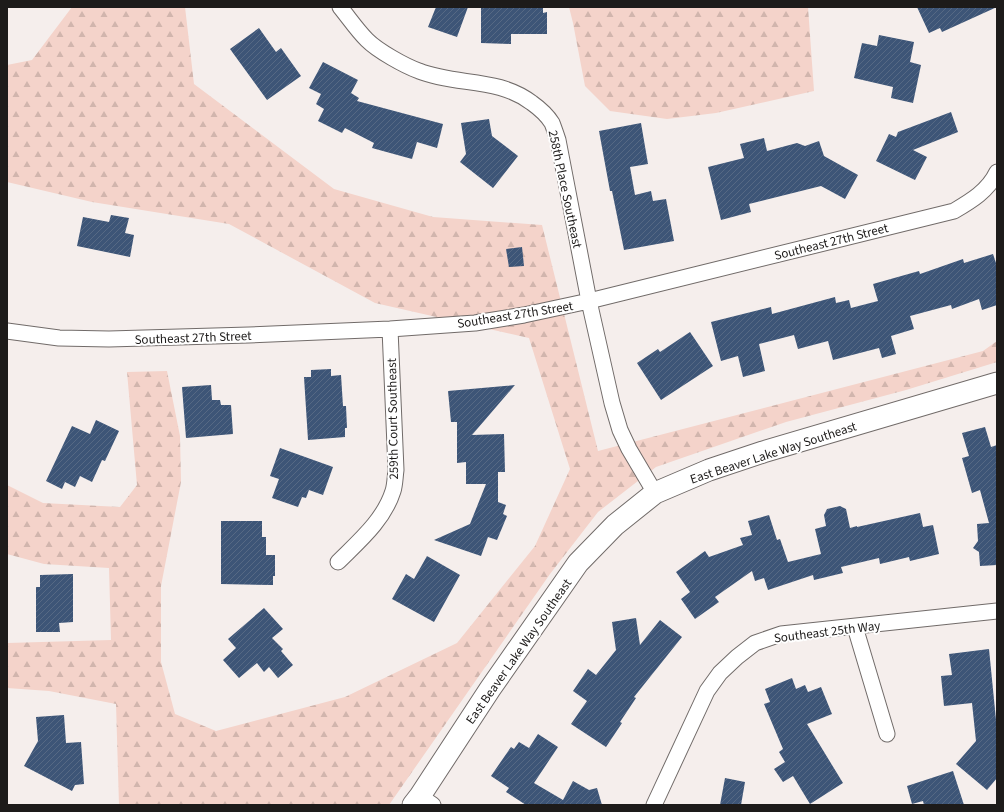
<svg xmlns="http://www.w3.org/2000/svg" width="1004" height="812" font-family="'Source Sans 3',sans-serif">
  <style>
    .forest { fill: url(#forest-firs) }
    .building { fill: url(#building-hatch) }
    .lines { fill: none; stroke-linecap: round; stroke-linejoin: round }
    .street-casing { stroke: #716b69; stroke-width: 17 }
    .secondary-casing { stroke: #716b69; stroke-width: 23 }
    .street { stroke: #fff; stroke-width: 15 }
    .secondary { stroke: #fff; stroke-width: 21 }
    .labels { text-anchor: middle; stroke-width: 4; stroke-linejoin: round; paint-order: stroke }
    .street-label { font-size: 13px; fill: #1d1b1a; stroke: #fff }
  </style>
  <defs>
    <pattern id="forest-firs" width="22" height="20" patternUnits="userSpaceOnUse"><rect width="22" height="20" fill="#f4d3ca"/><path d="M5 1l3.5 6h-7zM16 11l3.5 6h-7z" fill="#d1b5ad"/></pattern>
    <pattern id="building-hatch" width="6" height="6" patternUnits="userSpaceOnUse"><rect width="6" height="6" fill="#3d5577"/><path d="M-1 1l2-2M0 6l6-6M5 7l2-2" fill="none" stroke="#566984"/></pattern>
  </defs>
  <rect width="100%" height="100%" fill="#f5eeec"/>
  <!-- forest -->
  <path class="forest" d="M 72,7 L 185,7 L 194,84 L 334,189 L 433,217 L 542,225 L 598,451 L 983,351 L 997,341 L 997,362 L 906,390 L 786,422 L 656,467 L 598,512 L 550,574 L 389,805 L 119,805 L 116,704 L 49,691 L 7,688 L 7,643 L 111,640 L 109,568 L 44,564 L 7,554 L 7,485 L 43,503 L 120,507 L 137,485 L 127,372 L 167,371 L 180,436 L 181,482 L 161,586 L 161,662 L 175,714 L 216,731 L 345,697 L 457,643 L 535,546 L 570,469 L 529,338 L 375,303 L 229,224 L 92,202 L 7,182 L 7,65 L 32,60 Z
    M 569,7 L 808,7 L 814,91 L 716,113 L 667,119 L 610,111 L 585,86 L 573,23 Z"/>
  <!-- building -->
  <path class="building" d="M 436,7 L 468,7 L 457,37 L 428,27 Z
    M 481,7 L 543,7 L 543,13 L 547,12 L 547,34 L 511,34 L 511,44 L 481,43 Z
    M 917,7 L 997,7 L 942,32 L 940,28 L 929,33 Z
    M 259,28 L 276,52 L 281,48 L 301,76 L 267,100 L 230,49 Z
    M 879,35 L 914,42 L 910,62 L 921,65 L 913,103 L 891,98 L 893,87 L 854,78 L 862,43 L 877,46 Z
    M 323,62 L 358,80 L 351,93 L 359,98 L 357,101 L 443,124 L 437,148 L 417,142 L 412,159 L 372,148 L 374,143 L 345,128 L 342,133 L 318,121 L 324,109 L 316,104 L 321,94 L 309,88 Z
    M 951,112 L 958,132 L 913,150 L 927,157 L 915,180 L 876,161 L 889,134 L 896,137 L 898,132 Z
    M 489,119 L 492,136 L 518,156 L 493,188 L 460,162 L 466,154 L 461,123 Z
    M 641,123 L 648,164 L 630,167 L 635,195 L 651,191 L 653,201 L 666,199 L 674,241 L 624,250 L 612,191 L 610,191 L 599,131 Z
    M 764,138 L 767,151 L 797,143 L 805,146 L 819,141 L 824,156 L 858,175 L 845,199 L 821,186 L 749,204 L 751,212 L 721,220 L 708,167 L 744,158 L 740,144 Z
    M 111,215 L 129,218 L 125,233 L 134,235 L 130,257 L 77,246 L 83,217 L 109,222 Z
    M 522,247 L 524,266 L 509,267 L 506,249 Z
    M 993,254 L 997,266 L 997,305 L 982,310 L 979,299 L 952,309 L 951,305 L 910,316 L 914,329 L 891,336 L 896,354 L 882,358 L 879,348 L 833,360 L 828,341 L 798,349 L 794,335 L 759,344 L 765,371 L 743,377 L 738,356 L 721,361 L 711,322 L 771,307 L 772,314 L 835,297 L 836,303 L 849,300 L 851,308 L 878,301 L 873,284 L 919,271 L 920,274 L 963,259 L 964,263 Z
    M 690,332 L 713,366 L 661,400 L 637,363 L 658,349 L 660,352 Z
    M 331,369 L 331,376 L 341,375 L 343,406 L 346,406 L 347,428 L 345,428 L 345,437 L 308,440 L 304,377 L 311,377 L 311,370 Z
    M 211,385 L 212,400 L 220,400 L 221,405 L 231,405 L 233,434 L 186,438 L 182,387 Z
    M 515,385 L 472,435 L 504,434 L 505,472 L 498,472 L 498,502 L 506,505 L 503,514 L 507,516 L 497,540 L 488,537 L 481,556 L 434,540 L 470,524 L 486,484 L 466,484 L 466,462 L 457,463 L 457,422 L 451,422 L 448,391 Z
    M 96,420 L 119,431 L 105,461 L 102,460 L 92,482 L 80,476 L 75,487 L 65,482 L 62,489 L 46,481 L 72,426 L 90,434 Z
    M 985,427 L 991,447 L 997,445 L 997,565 L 980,566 L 979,552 L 973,548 L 978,541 L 977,524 L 989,523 L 980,490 L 972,493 L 962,458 L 969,456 L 962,433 Z
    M 280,448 L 333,467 L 323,495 L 309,490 L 306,498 L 302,497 L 298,507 L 272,498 L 279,479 L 270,476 Z
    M 840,506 L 846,509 L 850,528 L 857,526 L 857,527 L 920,513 L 923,527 L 933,525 L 939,554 L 910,561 L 909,557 L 880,564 L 879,558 L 841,567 L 843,573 L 814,580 L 813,575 L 768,590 L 764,578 L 755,581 L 752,571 L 715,597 L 719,602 L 695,619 L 681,599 L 690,592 L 676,572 L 705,551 L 709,557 L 743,545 L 740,538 L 752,535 L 748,521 L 769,515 L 777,540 L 780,539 L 788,562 L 821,554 L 815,529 L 826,526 L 824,515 L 827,509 Z
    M 221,521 L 262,521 L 262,537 L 266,537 L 266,555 L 275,555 L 275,576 L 273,576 L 273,585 L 221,584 Z
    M 427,556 L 460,575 L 434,622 L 392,599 L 406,574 L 414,579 Z
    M 73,574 L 73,622 L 59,623 L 60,632 L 36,632 L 36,587 L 40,587 L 40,575 Z
    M 264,608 L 283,629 L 272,638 L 283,649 L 281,651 L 293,665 L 278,678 L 269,667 L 264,672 L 257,663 L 239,678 L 223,660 L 236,648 L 228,639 Z
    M 636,618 L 640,645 L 660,620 L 682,637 L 634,697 L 636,698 L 620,722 L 622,723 L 606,747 L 571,724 L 587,701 L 573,691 L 588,669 L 596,675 L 616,650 L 612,622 Z
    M 989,649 L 997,730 L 997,778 L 987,790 L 956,764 L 976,741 L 972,703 L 944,706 L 941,676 L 952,675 L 949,654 Z
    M 792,678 L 796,689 L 805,685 L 808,692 L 821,687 L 832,714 L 807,724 L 843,783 L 810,804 L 793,776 L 783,782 L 774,769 L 785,762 L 779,752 L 783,749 L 764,704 L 770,702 L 765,689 Z
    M 64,715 L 66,743 L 81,742 L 84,784 L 75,785 L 72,791 L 24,766 L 38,741 L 36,717 Z
    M 538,734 L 558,747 L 534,783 L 563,800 L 573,781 L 589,790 L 597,788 L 602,805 L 526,805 L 506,792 L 509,788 L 491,776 L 511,747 L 514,749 L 519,742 L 529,748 Z
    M 953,771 L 964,805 L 924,805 L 923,801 L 912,804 L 907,786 Z
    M 725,778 L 745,782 L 741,805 L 720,805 Z"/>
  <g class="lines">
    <!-- street casing -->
    <g class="street-casing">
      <path id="street" d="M 340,7 C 349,18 357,30 367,40 C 378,51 405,66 419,71 C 457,86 498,77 532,103 C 539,108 547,115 552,123 C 554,128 556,134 558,140 L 589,301 L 612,403 L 620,430 L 629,449 L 655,493
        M 7,331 L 59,338 L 109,339 L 249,335 L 390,329 L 475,323 L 524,315 L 589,301 L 954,211 C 971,201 988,191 997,172
        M 338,562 C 359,541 384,520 393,491 C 395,485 395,477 396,470 L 390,329
        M 855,627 L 887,734
        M 420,796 L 433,805
        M 654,805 L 707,691 L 720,673 L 737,657 L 755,643 L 781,634 L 997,611"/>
    </g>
    <!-- secondary casing -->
    <g class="secondary-casing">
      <path id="secondary" d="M 413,805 L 420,796 L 490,689 L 578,563 L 615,525 L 655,493 L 709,470 L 763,452 L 997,383"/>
    </g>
    <!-- street -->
    <use href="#street" class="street"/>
    <!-- secondary -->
    <use href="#secondary" class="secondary"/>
  </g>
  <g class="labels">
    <!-- street labels -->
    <g class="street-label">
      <text transform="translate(566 189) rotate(78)" y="5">258th Place Southeast</text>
      <text transform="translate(831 241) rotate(-14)" y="5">Southeast 27th Street</text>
      <text transform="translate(515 314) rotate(-9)" y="5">Southeast 27th Street</text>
      <text transform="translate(193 337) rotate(-2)" y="5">Southeast 27th Street</text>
      <text transform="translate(392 419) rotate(-91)" y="5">259th Court Southeast</text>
      <text transform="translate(773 452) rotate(-18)" y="5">East Beaver Lake Way Southeast</text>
      <text transform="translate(827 631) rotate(-7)" y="5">Southeast 25th Way</text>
      <text transform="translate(518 651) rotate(-55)" y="5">East Beaver Lake Way Southeast</text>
    </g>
  </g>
  <!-- border -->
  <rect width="1004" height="812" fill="none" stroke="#1d1b1a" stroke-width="16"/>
</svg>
